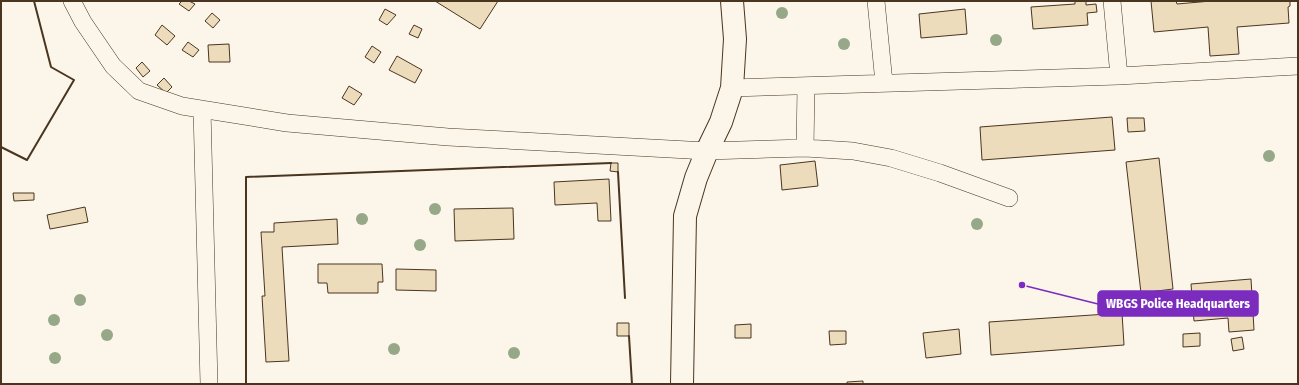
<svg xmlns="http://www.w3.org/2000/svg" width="1299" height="385" font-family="'Fira Sans Condensed',sans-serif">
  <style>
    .building { fill: #ecdcbc; stroke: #4a3520 }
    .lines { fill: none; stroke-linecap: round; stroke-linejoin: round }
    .street-casing { stroke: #4a3520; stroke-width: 18 }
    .secondary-casing { stroke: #4a3520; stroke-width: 24 }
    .street { stroke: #fbf6e9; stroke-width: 17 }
    .secondary { stroke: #fbf6e9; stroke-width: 22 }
    .wall { stroke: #4a3520; stroke-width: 2 }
    .tree { fill: #96a887 }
    .leader { fill: none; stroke: #7b2cbf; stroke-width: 1.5 }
    .callout-dot { fill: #7b2cbf; stroke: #fbf6e9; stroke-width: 1.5 }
    .callout { fill: #7b2cbf; stroke: #7b2cbf; stroke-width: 1.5 }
    .callout-label { font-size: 13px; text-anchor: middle; font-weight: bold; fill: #fff }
  </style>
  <rect width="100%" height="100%" fill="#fbf6e9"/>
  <!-- building -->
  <path class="building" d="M 182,1 L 189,1 L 195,4 L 189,11 L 179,4 Z
    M 435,1 L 498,1 L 480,29 Z
    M 1075,1 L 1086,1 L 1086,5 L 1096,4 L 1097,12 L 1087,13 L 1088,25 L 1033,29 L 1031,7 L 1075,4 Z
    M 1151,1 L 1176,1 L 1177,4 L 1211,1 L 1290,1 L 1290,6 L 1288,7 L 1289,23 L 1237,27 L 1239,54 L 1210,56 L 1208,27 L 1154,32 Z
    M 385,9 L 396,15 L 387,25 L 379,20 Z
    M 965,9 L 967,34 L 921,38 L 919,14 Z
    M 212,13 L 220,20 L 213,28 L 205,21 Z
    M 162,25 L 175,36 L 167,45 L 155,35 Z
    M 414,25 L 422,29 L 418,38 L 409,34 Z
    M 188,42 L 199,50 L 193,57 L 182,50 Z
    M 229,44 L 230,62 L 209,62 L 208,45 Z
    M 372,46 L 381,52 L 374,63 L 365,57 Z
    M 397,56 L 422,70 L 415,83 L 389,70 Z
    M 142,62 L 150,71 L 143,77 L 136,68 Z
    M 164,78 L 172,87 L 166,93 L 157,85 Z
    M 349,86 L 362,94 L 354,105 L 342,98 Z
    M 1112,117 L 1115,150 L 982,160 L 980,127 Z
    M 1127,118 L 1144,118 L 1145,131 L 1128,132 Z
    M 1159,158 L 1173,289 L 1141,293 L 1126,162 Z
    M 815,161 L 818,186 L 782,190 L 780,165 Z
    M 611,163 L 618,163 L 618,172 L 610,171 Z
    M 609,179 L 611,221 L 598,221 L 597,203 L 555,205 L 554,182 Z
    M 13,193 L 34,193 L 34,200 L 14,201 Z
    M 85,207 L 88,222 L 50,229 L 47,215 Z
    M 513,208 L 514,239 L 455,241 L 454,209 Z
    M 337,219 L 338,244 L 282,247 L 289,361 L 266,362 L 262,296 L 265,296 L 261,232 L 274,232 L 274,223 Z
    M 318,264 L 382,264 L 383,282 L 378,282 L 378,293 L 328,293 L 327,283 L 318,283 Z
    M 396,269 L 436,270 L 436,291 L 396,290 Z
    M 1251,279 L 1254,330 L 1229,332 L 1228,318 L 1194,321 L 1191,284 Z
    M 1122,313 L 1124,345 L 991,355 L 989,322 Z
    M 617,323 L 629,323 L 629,336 L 617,336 Z
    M 751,324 L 751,338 L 735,338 L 735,325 Z
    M 959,329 L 961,354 L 926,358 L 923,333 Z
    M 829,331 L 846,331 L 846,344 L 830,345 Z
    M 1200,333 L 1200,346 L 1183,347 L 1183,334 Z
    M 1242,337 L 1244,349 L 1233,351 L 1231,339 Z
    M 863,381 L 863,384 L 847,384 L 847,382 Z"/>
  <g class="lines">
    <!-- street casing -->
    <g class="street-casing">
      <path id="street" d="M 72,1 L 83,22 L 113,66 L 139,91 L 182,106 L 287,123 L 448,137 L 707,151 L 805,148 L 853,151 L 891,158 L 940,173 L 1009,198
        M 876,1 L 884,83
        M 1112,1 L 1119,76
        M 732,88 L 1119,76 L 1298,66
        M 202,109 L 209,384
        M 805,148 L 806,87"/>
    </g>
    <!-- secondary casing -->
    <g class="secondary-casing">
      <path id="secondary" d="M 682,384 L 685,216 L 696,178 L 707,151 L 721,122 L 732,88 L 735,39 L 732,1"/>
    </g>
    <!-- street -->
    <use href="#street" class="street"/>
    <!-- secondary -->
    <use href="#secondary" class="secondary"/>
    <!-- wall -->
    <path class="wall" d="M 1,147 L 27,160 L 74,80 L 51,67 L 34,1
      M 618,172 L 625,298
      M 629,336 L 632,384
      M 246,384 L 246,177 L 611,163"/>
  </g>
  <!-- trees -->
  <g class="tree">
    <circle cx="782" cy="13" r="6"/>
    <circle cx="996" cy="40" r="6"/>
    <circle cx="844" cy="44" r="6"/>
    <circle cx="1269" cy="156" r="6"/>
    <circle cx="435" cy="209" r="6"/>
    <circle cx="362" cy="219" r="6"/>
    <circle cx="977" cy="224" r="6"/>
    <circle cx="420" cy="245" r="6"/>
    <circle cx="80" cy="300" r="6"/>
    <circle cx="54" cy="320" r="6"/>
    <circle cx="107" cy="335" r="6"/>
    <circle cx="394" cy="349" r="6"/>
    <circle cx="514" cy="353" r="6"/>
    <circle cx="55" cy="358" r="6"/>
  </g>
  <!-- callouts -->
  <path class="leader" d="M1022 285L1098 304"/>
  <circle class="callout-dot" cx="1022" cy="285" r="4"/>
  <rect class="callout" x="1098" y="291" width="160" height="25" rx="4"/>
  <g class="callout-label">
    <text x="1178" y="308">WBGS Police Headquarters</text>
  </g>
  <!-- border -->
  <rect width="1299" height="385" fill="none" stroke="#4a3520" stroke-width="4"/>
</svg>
